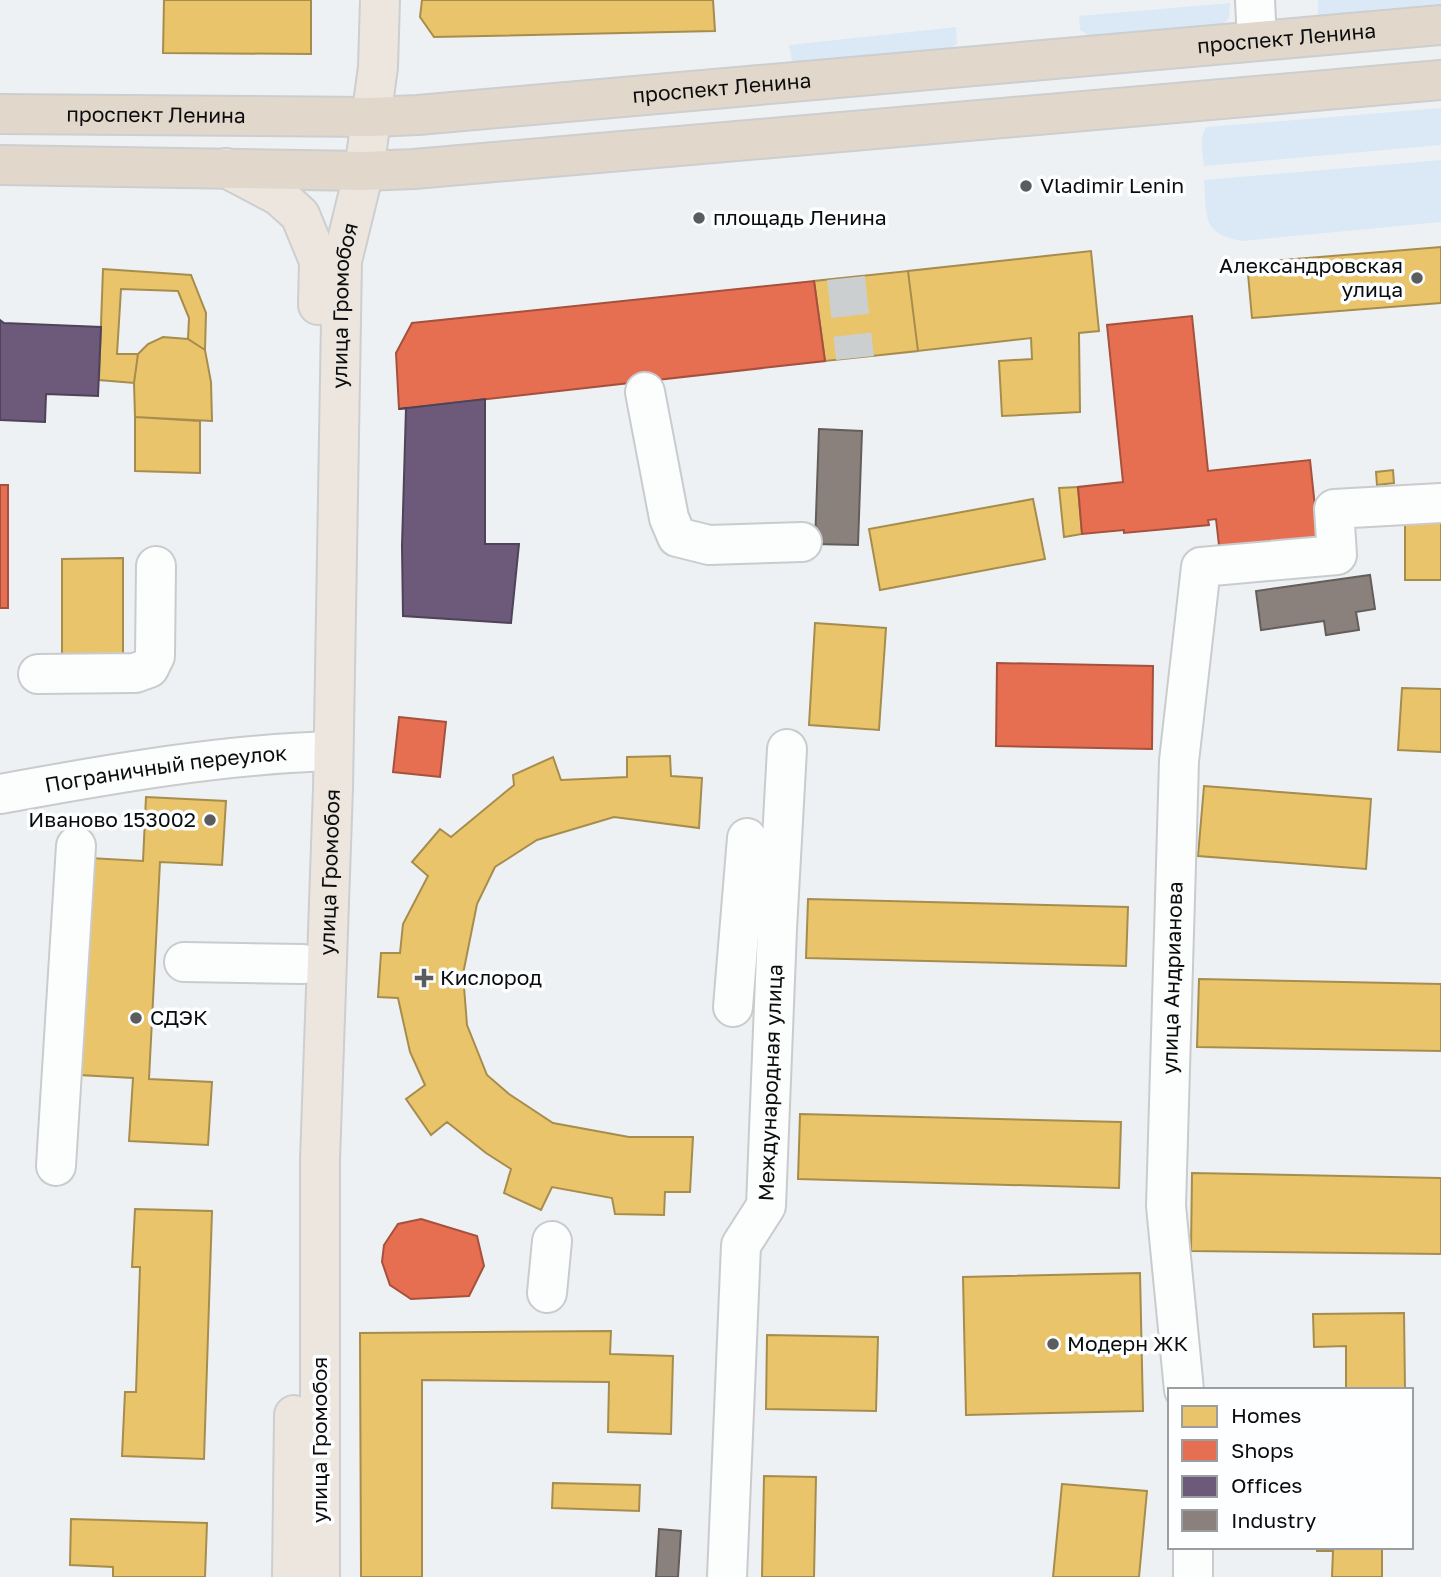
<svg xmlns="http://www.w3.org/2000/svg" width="1441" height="1577" font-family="'Golos Text',sans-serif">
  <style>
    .green { fill: #dae9f5 }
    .homes { fill: #e9c46a; stroke: #a68d4e; stroke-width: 2 }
    .shops { fill: #e76f51; stroke: #a5513d; stroke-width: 2 }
    .offices { fill: #6d597a; stroke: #4f4259; stroke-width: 2 }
    .industry { fill: #8a817c; stroke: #645e5b; stroke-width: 2 }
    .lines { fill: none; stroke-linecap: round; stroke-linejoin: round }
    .minor-tunnel { stroke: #cccfd0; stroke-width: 38; stroke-dasharray: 38 19; stroke-linecap: butt }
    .minor-casing { stroke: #c9cbcd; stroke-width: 42 }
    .major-casing { stroke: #cccecf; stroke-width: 42 }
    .highway-casing { stroke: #cccecf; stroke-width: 42 }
    .minor { stroke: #fcfdfd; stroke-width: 38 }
    .major { stroke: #ece6df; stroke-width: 38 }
    .highway { stroke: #e2d7cb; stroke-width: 38 }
    .poi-dot { fill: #5a5c5e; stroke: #fdfeff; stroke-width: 2.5 }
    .labels { text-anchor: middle; stroke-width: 7; stroke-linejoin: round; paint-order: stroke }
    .street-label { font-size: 21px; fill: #0a0c0d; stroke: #fdfeff }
    .poi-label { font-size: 21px; fill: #0a0c0d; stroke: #fdfeff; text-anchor: start }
  </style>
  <rect width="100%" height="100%" fill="#eef1f3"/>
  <!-- green -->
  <path class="green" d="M 1318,0 L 1441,0 L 1441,4 L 1369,10 L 1363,22 L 1318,26 Z
    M 1230,3 L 1229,18 L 1221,27 L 1092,38 L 1080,30 L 1079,16 Z
    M 956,27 L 957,44 L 949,49 L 793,66 L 789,45 Z
    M 1441,108 L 1441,145 L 1204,166 C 1203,154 1198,136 1207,127 Z
    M 1441,160 L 1441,222 L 1242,241 C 1201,234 1207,216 1204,180 Z"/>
  <!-- homes -->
  <path class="homes" d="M 164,0 L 311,0 L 311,54 L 163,53 Z
    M 422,0 L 713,0 L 715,31 L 434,37 L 420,17 Z
    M 1441,247 L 1441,303 L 1252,318 L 1247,263 Z
    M 1091,251 L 1099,331 L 1079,333 L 1080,412 L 1002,416 L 999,361 L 1032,359 L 1031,338 L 918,351 L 908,271 Z
    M 103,269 L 191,275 L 206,313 L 205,350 L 188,339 L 189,318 L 178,291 L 121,289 L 117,354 L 138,354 L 134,383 L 99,380 Z
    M 908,271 L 918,351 L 825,361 L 814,281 Z
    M 163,337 L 188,339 L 205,350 L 211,382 L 212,421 L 135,417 L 134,383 L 138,354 L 148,344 Z
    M 135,417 L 200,421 L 200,473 L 135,471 Z
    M 1393,470 L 1394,483 L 1377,485 L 1376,472 Z
    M 1078,487 L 1082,534 L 1064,537 L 1059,488 Z
    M 1033,499 L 1045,559 L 880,590 L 869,529 Z
    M 1405,520 L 1441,520 L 1441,580 L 1405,580 Z
    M 123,558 L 123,666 L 62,666 L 62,559 Z
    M 815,623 L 886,628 L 879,730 L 809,725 Z
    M 1402,688 L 1441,689 L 1441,752 L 1398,750 Z
    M 670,756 L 671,776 L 702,778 L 699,828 L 614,817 L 537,840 L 495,867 L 477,904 L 463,974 L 467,1025 L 487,1075 L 509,1094 L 553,1123 L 629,1137 L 693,1137 L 690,1192 L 665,1192 L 664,1215 L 615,1214 L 612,1198 L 552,1187 L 541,1210 L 504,1193 L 511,1169 L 486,1153 L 447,1122 L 431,1135 L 406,1099 L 425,1085 L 410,1052 L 398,998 L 378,997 L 381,953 L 400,953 L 403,924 L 428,876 L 412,862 L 440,829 L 451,837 L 514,785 L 513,775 L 553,757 L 561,780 L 627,777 L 627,757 Z
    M 1204,786 L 1371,799 L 1366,869 L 1198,856 Z
    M 146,797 L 226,801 L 222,865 L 160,862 L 149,1079 L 212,1082 L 208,1145 L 129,1141 L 133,1078 L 79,1075 L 90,858 L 143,861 Z
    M 808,899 L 1128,907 L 1126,966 L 806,958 Z
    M 1199,979 L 1441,984 L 1441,1051 L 1197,1047 Z
    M 800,1114 L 1121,1122 L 1119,1188 L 798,1179 Z
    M 1192,1173 L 1441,1178 L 1441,1254 L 1191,1251 Z
    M 135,1209 L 212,1211 L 204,1459 L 122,1456 L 125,1392 L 136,1392 L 140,1267 L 132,1267 Z
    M 1140,1273 L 1143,1411 L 966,1415 L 963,1277 Z
    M 1404,1313 L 1405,1390 L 1346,1390 L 1346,1346 L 1314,1347 L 1313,1314 Z
    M 611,1331 L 610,1354 L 673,1356 L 671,1434 L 608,1432 L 609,1382 L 422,1380 L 422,1577 L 361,1577 L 360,1333 Z
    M 767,1335 L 878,1337 L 876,1411 L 766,1409 Z
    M 764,1476 L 816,1477 L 814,1577 L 762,1577 Z
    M 553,1483 L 640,1485 L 639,1511 L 552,1508 Z
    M 1062,1484 L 1147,1491 L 1139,1577 L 1053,1577 Z
    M 71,1519 L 207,1523 L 205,1577 L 113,1577 L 113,1567 L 70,1565 Z
    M 1317,1547 L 1382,1547 L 1382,1577 L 1332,1577 L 1333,1551 L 1317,1551 Z"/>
  <!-- shops -->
  <path class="shops" d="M 814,281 L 825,361 L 399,409 L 396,353 L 412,323 Z
    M 1192,316 L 1208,471 L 1310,460 L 1319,544 L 1220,554 L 1216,519 L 1208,520 L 1209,525 L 1124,533 L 1124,530 L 1082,534 L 1078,487 L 1123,482 L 1107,325 Z
    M 0,485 L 8,485 L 8,608 L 0,608 Z
    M 997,663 L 1153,666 L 1152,749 L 996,746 Z
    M 399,717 L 446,722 L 440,777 L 393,772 Z
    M 421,1219 L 477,1236 L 484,1266 L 469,1296 L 411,1299 L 390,1285 L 382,1262 L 384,1245 L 398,1224 Z"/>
  <!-- offices -->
  <path class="offices" d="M 0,320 L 4,323 L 101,327 L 98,396 L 46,394 L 45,422 L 0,420 Z
    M 485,399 L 485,544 L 519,544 L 511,623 L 403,616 L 402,546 L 406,408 L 399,409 Z"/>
  <!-- industry -->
  <path class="industry" d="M 819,429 L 862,431 L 858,545 L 815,544 Z
    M 1370,575 L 1375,609 L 1356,612 L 1359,630 L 1326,635 L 1324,621 L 1261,630 L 1256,591 Z
    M 659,1529 L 681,1531 L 678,1577 L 656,1577 Z"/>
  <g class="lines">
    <!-- minor-tunnel -->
    <path class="minor-tunnel" d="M 846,278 L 855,358"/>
    <!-- minor casing -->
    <g class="minor-casing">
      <g id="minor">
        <path d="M 1255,0 L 1257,41"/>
        <path d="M 645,392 L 669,518 L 677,537 L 709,545 L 802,542"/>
        <path d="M 38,674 L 135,673 L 149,668 L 155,656 L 156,566"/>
        <path id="s1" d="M 0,794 C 110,774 222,754 333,751"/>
        <path d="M 184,962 L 303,964"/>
        <path d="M 733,1007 L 747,838"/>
        <path d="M 56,1166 L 76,846"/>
        <path d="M 547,1293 L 552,1241"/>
        <path id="s2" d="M 1184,1390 L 1166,1206 L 1179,761 L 1201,567 L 1337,555 L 1334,509 L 1441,503"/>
        <path id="s3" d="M 727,1577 L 741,1245 L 766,1206 L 777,929 L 787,749"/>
        <path d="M 1193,1577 L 1193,1547"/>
      </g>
    </g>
    <!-- major casing -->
    <g class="major-casing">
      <g id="major">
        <path d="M 226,168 L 279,196 L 300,215 L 319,261 L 318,305"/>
        <path d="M 292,1577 L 294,1415"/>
        <path id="s4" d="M 320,1577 L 320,1160 L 333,788 L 342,261 L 364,171 L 378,67 L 380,0"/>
      </g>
    </g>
    <!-- highway casing -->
    <g class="highway-casing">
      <g id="highway">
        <path id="s5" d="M 0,114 L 371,117 L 418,115 L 1441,25"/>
        <path d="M 0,165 L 364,171 L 414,169 L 1441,80"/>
      </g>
    </g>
    <!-- minor -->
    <use href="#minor" class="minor"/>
    <!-- major -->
    <use href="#major" class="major"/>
    <!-- highway -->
    <use href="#highway" class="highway"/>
  </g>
  <!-- markers -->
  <g class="poi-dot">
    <circle cx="1026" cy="186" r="7"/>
    <circle cx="699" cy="218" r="7"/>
    <circle cx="1417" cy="278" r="7"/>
    <circle cx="210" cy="820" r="7"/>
    <path d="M420.5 967.5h7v7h7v7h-7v7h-7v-7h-7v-7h7z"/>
    <circle cx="136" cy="1018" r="7"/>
    <circle cx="1053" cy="1344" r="7"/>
  </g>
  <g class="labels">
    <!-- street labels -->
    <g class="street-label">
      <text dy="7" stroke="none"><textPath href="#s5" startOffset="1290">проспект Ленина</textPath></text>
      <text dy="7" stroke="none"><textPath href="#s5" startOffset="723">проспект Ленина</textPath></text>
      <text dy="7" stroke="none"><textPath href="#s5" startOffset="156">проспект Ленина</textPath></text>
      <text dy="7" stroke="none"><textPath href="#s4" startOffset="1272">улица Громобоя</textPath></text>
      <text dy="7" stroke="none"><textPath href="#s1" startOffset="168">Пограничный переулок</textPath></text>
      <text dy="7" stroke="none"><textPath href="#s4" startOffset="705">улица Громобоя</textPath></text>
      <text dy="7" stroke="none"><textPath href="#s2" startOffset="413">улица Андрианова</textPath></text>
      <text dy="7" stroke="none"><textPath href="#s3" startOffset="502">Международная улица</textPath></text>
      <text transform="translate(320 1440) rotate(-90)" y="7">улица Громобоя</text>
    </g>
    <!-- poi labels -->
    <g class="poi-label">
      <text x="1040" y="193">Vladimir Lenin</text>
      <text x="713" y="225">площадь Ленина</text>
      <text x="1403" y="273" text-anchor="end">Александровская<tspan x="1403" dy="24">улица</tspan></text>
      <text x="196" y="827" text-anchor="end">Иваново 153002</text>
      <text x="440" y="985">Кислород</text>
      <text x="150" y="1025">СДЭК</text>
      <text x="1067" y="1351">Модерн ЖК</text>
    </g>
  </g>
  <!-- legend -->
  <rect x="1168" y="1388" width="245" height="161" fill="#fdfeff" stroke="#9c9d9e" stroke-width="2"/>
  <rect x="1182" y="1406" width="35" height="21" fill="#e9c46a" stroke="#9c9d9e" stroke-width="2"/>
  <text x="1231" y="1423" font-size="21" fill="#0a0c0d">Homes</text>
  <rect x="1182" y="1440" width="35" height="21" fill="#e76f51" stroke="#9c9d9e" stroke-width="2"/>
  <text x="1231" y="1458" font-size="21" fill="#0a0c0d">Shops</text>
  <rect x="1182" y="1476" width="35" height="21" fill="#6d597a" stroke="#9c9d9e" stroke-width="2"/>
  <text x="1231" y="1493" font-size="21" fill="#0a0c0d">Offices</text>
  <rect x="1182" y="1510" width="35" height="21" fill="#8a817c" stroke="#9c9d9e" stroke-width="2"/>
  <text x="1231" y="1528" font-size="21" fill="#0a0c0d">Industry</text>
</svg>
